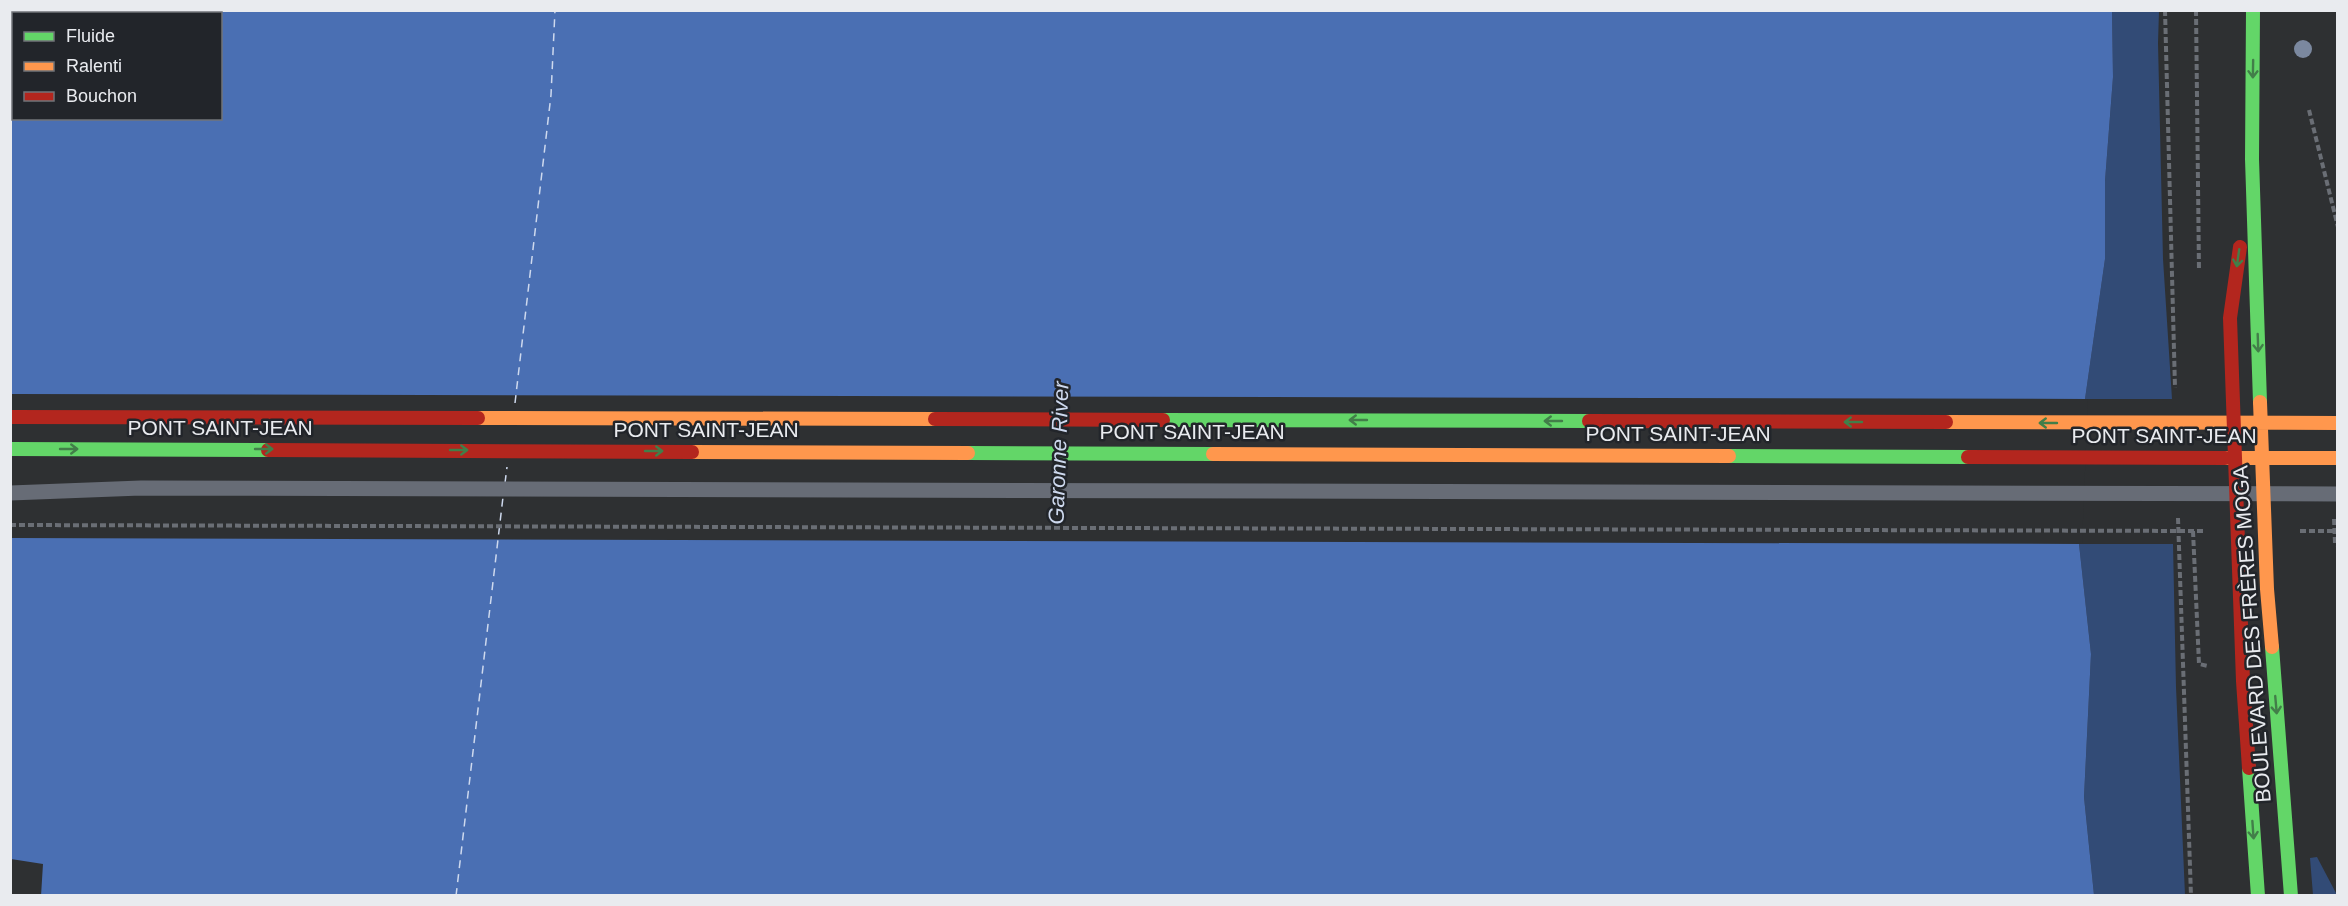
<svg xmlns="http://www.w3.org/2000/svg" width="2348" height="906" font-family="Arial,sans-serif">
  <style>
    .green { fill: #324b76 }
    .water { fill: #4a6fb3; fill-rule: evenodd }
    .pier { fill: #2e3032 }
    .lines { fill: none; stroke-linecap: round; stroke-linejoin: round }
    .ferry { stroke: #ced9ee; stroke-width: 1.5; stroke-dasharray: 8 6; stroke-linecap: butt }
    .path { stroke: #6a6e75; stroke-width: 4; stroke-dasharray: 6 3; stroke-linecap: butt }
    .lane { stroke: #676c76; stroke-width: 15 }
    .fast { stroke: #63d668; stroke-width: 14 }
    .slow { stroke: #ff974d; stroke-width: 14 }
    .jam { stroke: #b3261e; stroke-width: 14 }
    .tree { fill: #7b889f }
    .oneway { stroke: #427e49 }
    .labels { text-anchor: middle; stroke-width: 5; stroke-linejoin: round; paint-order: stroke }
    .street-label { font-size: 21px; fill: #e9ebef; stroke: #22252a }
    .water-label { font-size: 22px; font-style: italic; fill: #ced9ee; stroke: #22252a }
  </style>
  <rect width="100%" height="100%" fill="#2e3032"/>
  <!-- green -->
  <path class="green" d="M 2112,11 L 2159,11 L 2158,43 L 2163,259 L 2172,399 L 2085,399 L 2105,259 L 2105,181 L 2113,77 Z
    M 2079,544 L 2173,544 L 2176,687 L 2185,895 L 2094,895 L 2084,797 L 2091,654 Z
    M 2317,857 L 2337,895 L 2313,895 L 2310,858 Z"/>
  <!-- water -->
  <path class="water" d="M 11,11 L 2112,11 L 2113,77 L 2105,181 L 2105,259 L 2085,399 L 2079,544 L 2091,654 L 2084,797 L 2094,895 L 41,896 L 43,864 L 11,859 ZM 14,14 L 220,14 L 220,118 L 14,118 Z"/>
  <!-- pier -->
  <path class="pier" d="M 11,394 L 2088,399 L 2082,544 L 11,538 Z"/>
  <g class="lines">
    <!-- ferry -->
    <path class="ferry" d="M 515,403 L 551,95 L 555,10
      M 505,483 L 507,467
      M 456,896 L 503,497"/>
    <!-- path -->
    <path class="path" d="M 2165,10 L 2175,388
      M 2196,10 L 2199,271
      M 2309,110 L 2338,227
      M 2178,518 L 2191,896
      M 2334,519 L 2335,543 L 2338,546
      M 10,525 L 2203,531
      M 2193,531 L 2199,664 L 2208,666
      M 2300,531 L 2338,531"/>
    <!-- lane -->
    <path class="lane" d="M 10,493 L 141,488 L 2338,494"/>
    <!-- fast -->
    <path class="fast" d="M 2253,10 L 2252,159 L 2260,402
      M 1163,420 L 1589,421
      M 10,449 L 268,450
      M 968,453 L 1213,454
      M 1729,456 L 1968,457
      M 2272,647 L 2291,896
      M 2249,768 L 2258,896"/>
    <!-- slow -->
    <path class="slow" d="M 2260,402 L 2267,589 L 2272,647
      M 478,418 L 935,419
      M 1946,422 L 2338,423
      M 692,452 L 968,453
      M 1213,454 L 1729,456
      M 2225,458 L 2338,458"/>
    <!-- jam -->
    <path class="jam" d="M 2240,247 L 2230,318 L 2243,681 L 2249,768
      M 10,417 L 478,418
      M 935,419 L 1163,420
      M 1589,421 L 1946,422
      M 268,450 L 692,452
      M 1968,457 L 2225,458"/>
  </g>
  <!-- trees -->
  <circle class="tree" cx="2303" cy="49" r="9"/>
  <!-- one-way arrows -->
  <defs><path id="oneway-shaft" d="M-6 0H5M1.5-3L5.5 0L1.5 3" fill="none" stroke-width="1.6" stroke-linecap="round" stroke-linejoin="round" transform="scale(1.5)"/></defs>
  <g class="oneway">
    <use href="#oneway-shaft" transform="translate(2253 69) rotate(91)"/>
    <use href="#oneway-shaft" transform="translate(2238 258) rotate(98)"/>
    <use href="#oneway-shaft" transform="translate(2258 343) rotate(88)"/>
    <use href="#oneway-shaft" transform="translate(1358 420) rotate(-180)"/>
    <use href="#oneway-shaft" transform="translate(1553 421) rotate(-180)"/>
    <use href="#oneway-shaft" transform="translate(1853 422) rotate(-180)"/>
    <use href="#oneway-shaft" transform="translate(2048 423) rotate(-180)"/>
    <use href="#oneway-shaft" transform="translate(69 449)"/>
    <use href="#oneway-shaft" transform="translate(264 449)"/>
    <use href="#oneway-shaft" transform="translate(459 450)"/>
    <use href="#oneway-shaft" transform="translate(654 451)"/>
    <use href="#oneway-shaft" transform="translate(2276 705) rotate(85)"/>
    <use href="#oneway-shaft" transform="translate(2253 830) rotate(86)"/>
  </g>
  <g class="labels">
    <!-- street labels -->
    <g class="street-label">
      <text x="220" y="435">PONT SAINT-JEAN</text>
      <text x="706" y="437">PONT SAINT-JEAN</text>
      <text x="1192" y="439">PONT SAINT-JEAN</text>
      <text x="1678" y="441">PONT SAINT-JEAN</text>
      <text x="2164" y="443">PONT SAINT-JEAN</text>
      <text transform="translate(2252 634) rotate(-94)" y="7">BOULEVARD DES FRÈRES MOGA</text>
    </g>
    <!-- water labels -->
    <g class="water-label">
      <text transform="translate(1058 453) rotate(-88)" y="8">Garonne River</text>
    </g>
  </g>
  <!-- border -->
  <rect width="2348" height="906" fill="none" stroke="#e9ebef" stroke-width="24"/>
  <!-- legend -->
  <rect x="12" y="12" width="210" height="108" fill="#22252a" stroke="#727479" stroke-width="1.5"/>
  <rect x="24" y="32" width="30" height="9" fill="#63d668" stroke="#727479" stroke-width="1.5"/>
  <text x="66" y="42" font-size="18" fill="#e9ebef">Fluide</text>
  <rect x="24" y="62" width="30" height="9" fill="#ff974d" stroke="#727479" stroke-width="1.5"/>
  <text x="66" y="72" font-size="18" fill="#e9ebef">Ralenti</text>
  <rect x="24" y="92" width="30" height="9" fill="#b3261e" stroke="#727479" stroke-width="1.5"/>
  <text x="66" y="102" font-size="18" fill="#e9ebef">Bouchon</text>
</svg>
